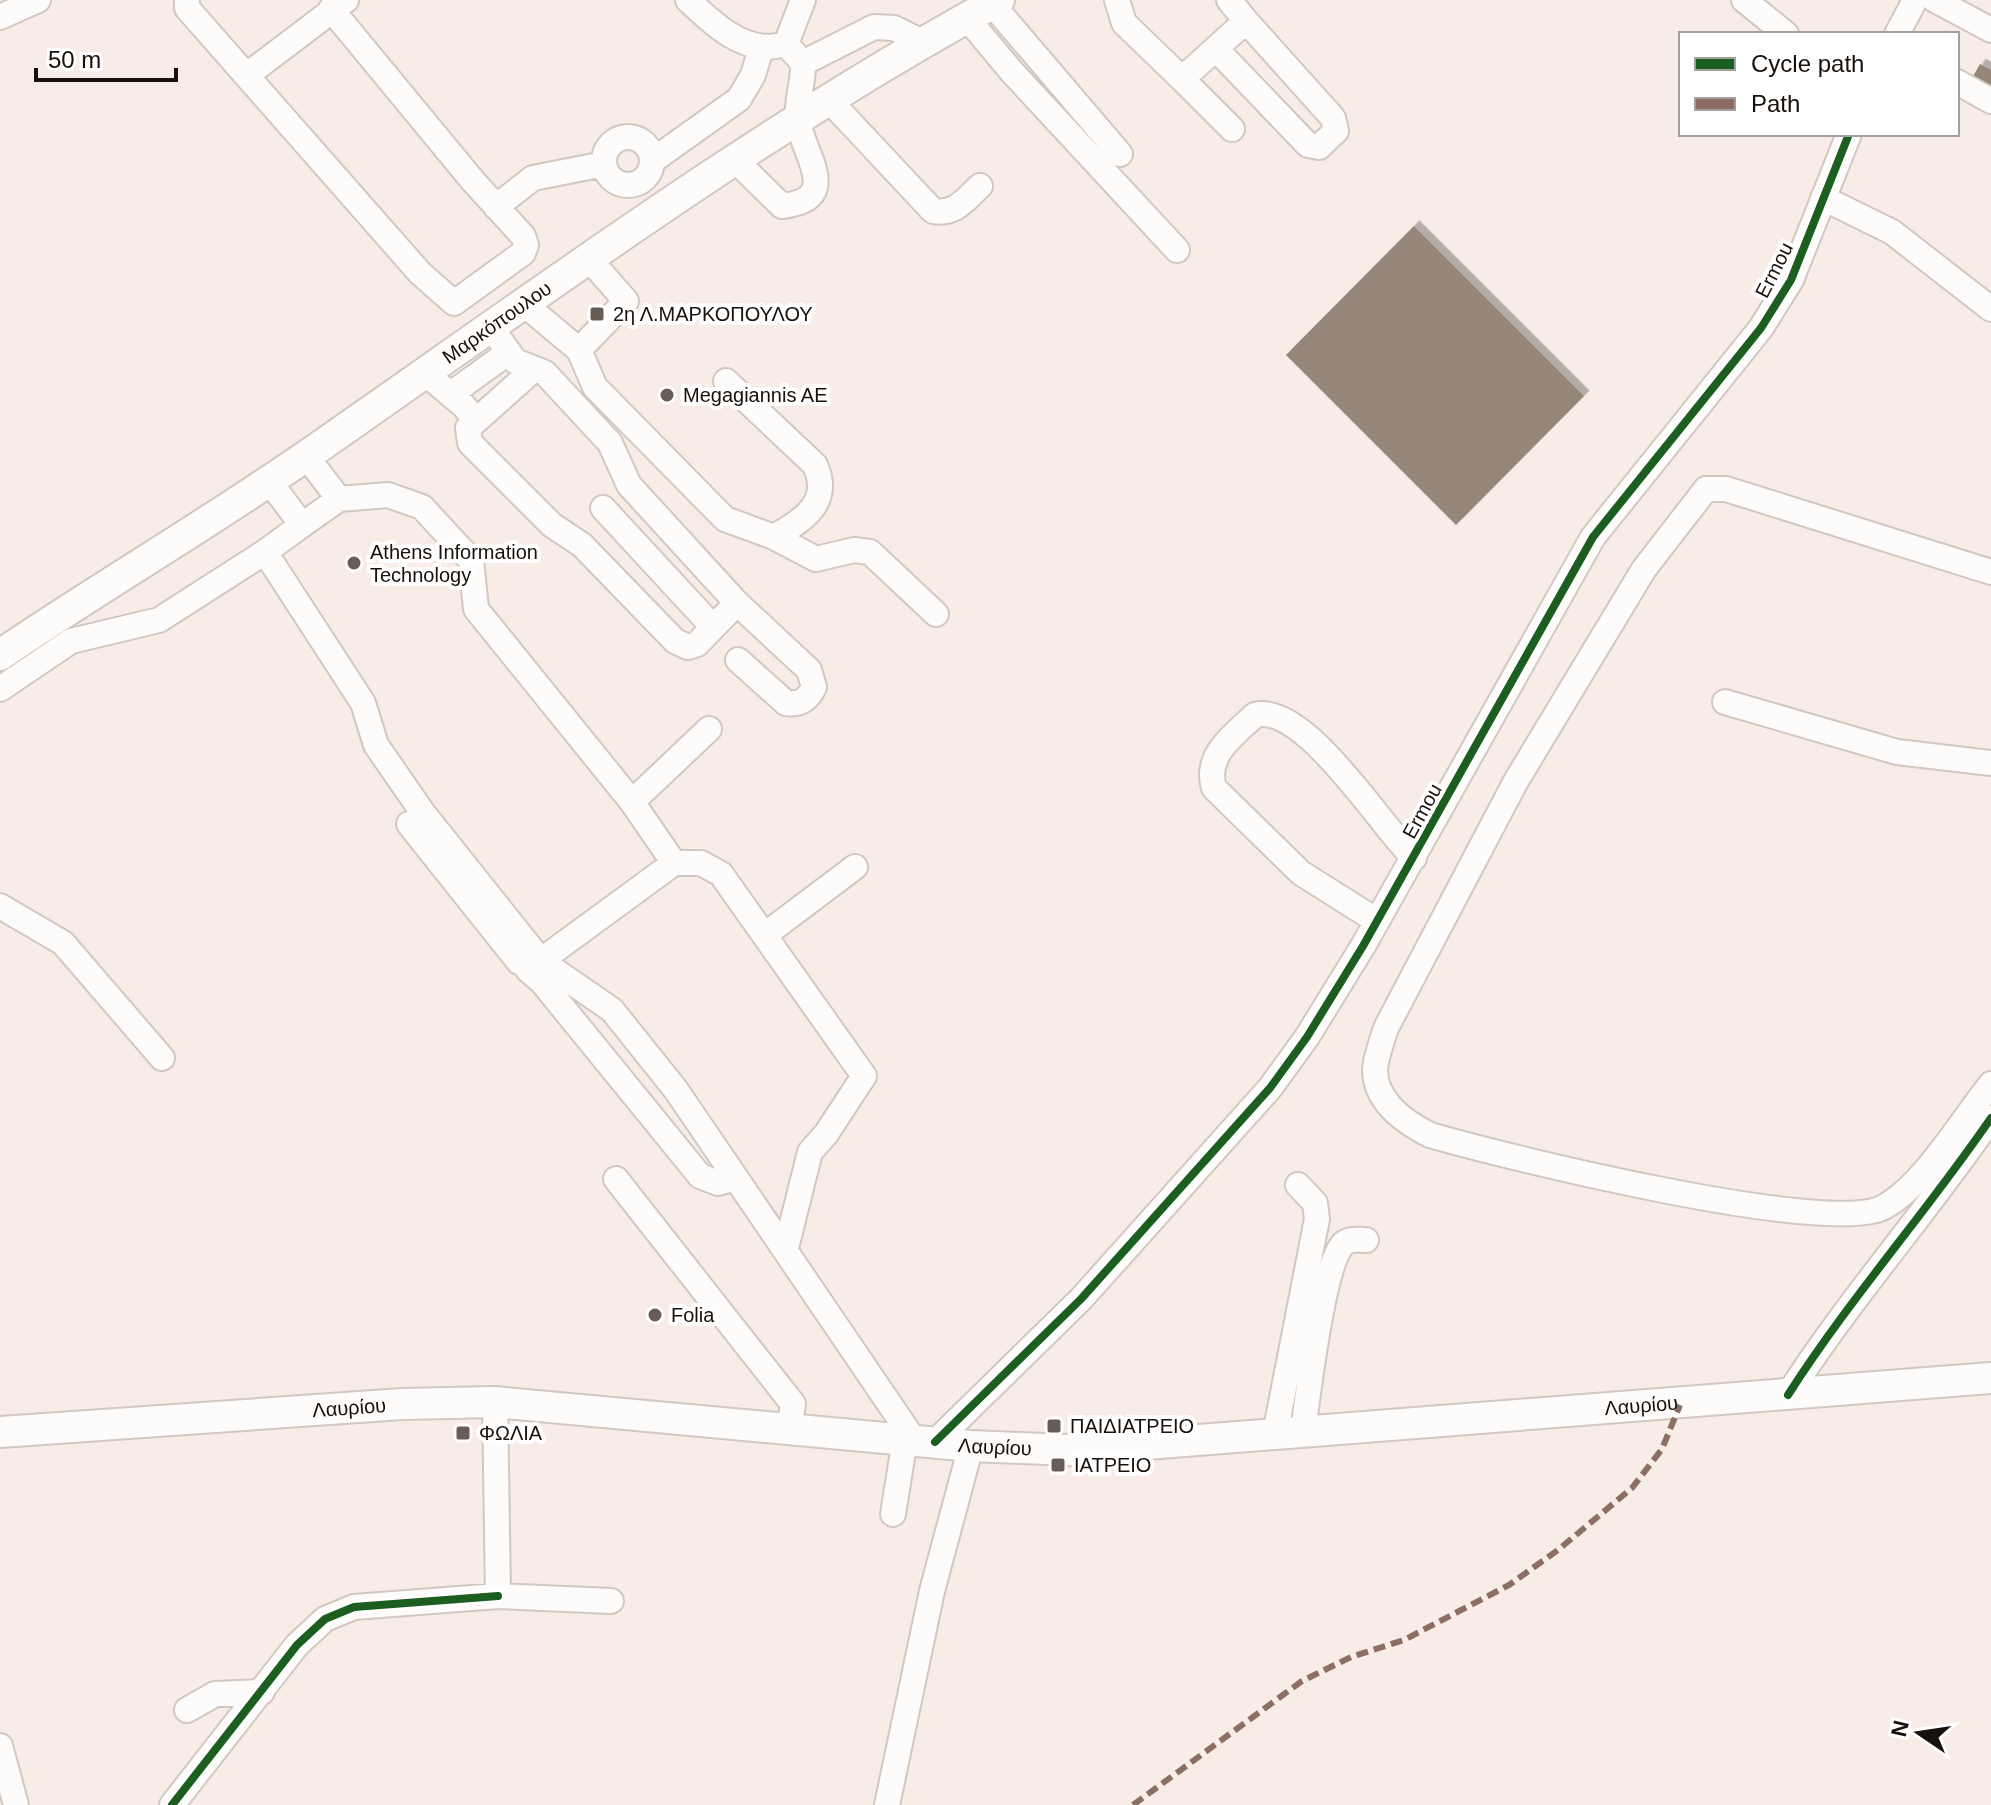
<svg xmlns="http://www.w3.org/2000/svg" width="1991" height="1805" font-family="Arial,sans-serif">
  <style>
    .building { fill: #95867a; filter: url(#shadow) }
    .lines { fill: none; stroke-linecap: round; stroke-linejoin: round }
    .minor-casing { stroke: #d1c8c2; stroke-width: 28 }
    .major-casing { stroke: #d1c8c2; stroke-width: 34 }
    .minor { stroke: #fefcfb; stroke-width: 24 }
    .major { stroke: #fefcfb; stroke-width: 30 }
    .quiet { stroke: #8d6e63; stroke-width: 6; stroke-dasharray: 12 6; stroke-linecap: butt }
    .cycleway-casing { stroke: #fff; stroke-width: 13 }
    .cycleway { stroke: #1b5e20; stroke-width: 8 }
    .poi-dot { fill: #665d57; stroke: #fff; stroke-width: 3 }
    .labels { text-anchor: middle; stroke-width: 8; stroke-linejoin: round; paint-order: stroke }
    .street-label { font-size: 20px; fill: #18100a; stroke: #fff }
    .poi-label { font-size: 20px; fill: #18100a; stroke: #fff; text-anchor: start }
  </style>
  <defs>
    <filter id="shadow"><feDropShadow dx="5.5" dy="-5.5" stdDeviation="0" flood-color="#0004"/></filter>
  </defs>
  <rect width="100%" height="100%" fill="#f7ece6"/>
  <!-- building -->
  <path class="building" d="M 1980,64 L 1991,70 L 1991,93 L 1968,85 Z
    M 1414,226 L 1584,396 L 1456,525 L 1286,355 Z"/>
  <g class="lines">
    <!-- minor casing -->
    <g class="minor-casing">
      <path id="minor" d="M 187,0 L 187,8 L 420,273 L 454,303 L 523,253 L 526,245 L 523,236 L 473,181 L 331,9
        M 688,0 C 711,22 742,52 776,46
        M 1117,0 L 1124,23 L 1182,79 L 1246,21 L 1229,0
        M 1744,0 L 1786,34
        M 1935,0 L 1991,30
        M 992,4 L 1120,154
        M 0,17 L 38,0
        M 967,18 L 1012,72 L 1177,250
        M 1897,34 L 1915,0
        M 786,44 L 803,0
        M 1216,49 L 1308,145 L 1319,147 L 1336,131 L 1333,118 L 1246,21
        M 803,63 L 874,27 L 894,28 L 922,42
        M 247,75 L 346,0
        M 1182,79 L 1232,129
        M 1957,82 L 1991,101
        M 829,100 L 933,211 C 955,215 965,200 980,186
        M604 161a24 24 0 1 1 48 0a24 24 0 1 1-48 0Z
        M 735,160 L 782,206 C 845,199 801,153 798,119 C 796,100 804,82 803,63 L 786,44
        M 652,161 L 739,99 L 753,75 L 761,49
        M 1823,198 L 1892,232 L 1991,309
        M 496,207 L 533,178 L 604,164
        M 524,304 L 579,350 L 595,387 L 725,519 L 774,537 L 816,559 L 854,550 L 870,552 L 936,614
        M 579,350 L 626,301 L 589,259
        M 425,373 L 464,406 L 476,421 L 468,428 L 470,443 L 552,525 L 582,545 L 675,641 L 688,647 L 697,644 L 737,603 L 629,485 L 610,443 L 545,373 L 515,361 L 491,327
        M 726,381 L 815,465 C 832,503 803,520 774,537
        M 451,394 L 509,352
        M 476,421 L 533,370
        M 306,456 L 339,499 L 388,495 L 422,507 L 471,560 L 476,609 L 632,802 L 674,863 L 528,970 L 542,982 L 700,1176 L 718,1183 L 733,1179
        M 269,481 L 302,525 L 265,552 L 363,703 L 376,745 L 423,813 L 541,961 L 612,1010 L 676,1090 L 914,1440
        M 603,508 L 713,627
        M 302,525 L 339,499
        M 1991,572 L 1726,489 L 1706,489 L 1644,569 L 1516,781 L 1386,1028 C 1382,1041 1375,1059 1375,1071 C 1376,1103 1406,1123 1430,1135 C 1502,1156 1829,1237 1884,1207 C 1924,1185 1962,1120 1991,1084
        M 737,603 L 809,670 L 814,687 C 808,700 800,705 786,703 L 738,660
        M 0,689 L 71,641 L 159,620 L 265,552
        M 1725,702 L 1897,752 L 1991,763
        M 632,802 L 709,729
        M 409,824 L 519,962
        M 674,863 L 701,863 L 721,874 L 864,1076 L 826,1134 L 810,1152 L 786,1248
        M 0,906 L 63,943 L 162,1058
        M 1377,921 L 1301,873 L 1214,788 C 1204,755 1234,735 1255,715 C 1304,702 1380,825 1414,858
        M 766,934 L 855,867
        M 616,1179 L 793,1404 L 789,1428
        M 1788,1395 C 1850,1298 1926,1213 1991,1118
        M 495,1402 L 498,1596 L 611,1601
        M 1303,1431 C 1308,1396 1322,1267 1343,1244 C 1349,1238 1358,1240 1366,1240
        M 1275,1434 L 1317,1219 L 1315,1203 L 1298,1185
        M 935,1442 L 1081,1299 L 1270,1088 L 1307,1037 L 1363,946 L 1593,537 L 1761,328 L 1791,280 L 1849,134
        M 893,1514 L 905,1439
        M 187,1710 L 215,1694 L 262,1692
        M 0,1746 L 16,1805
        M 172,1805 L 297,1645 L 325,1619 L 354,1607 L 498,1596
        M 887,1805 L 932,1591 L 971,1446"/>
    </g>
    <!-- major casing -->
    <g class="major-casing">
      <g id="major">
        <path id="s1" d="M 0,655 C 102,586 208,524 309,454 C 535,297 757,132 999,0"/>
        <path id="s2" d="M 0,1432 L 402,1404 L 495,1402 L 971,1446 L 1070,1450 L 1991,1378"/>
      </g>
    </g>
    <!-- minor -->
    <use href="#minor" class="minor"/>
    <!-- major -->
    <use href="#major" class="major"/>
    <!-- quiet -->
    <path class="quiet" d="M 1133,1805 L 1302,1681 L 1351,1657 L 1404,1640 L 1509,1585 L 1558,1550 L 1632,1488 L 1662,1449 L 1680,1405"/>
    <!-- cycleway casing -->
    <g class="cycleway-casing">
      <path id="cycleway" d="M 1788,1395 C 1850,1298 1926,1213 1991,1118
        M 935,1442 L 1081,1299 L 1270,1088 L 1307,1037 L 1363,946 L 1593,537 L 1761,328 L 1791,280 L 1849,134
        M 172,1805 L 297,1645 L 325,1619 L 354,1607 L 498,1596"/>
    </g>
    <!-- cycleway -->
    <use href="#cycleway" class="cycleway"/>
  </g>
  <!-- markers -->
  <g class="poi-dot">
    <rect x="589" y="306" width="16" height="16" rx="4"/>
    <circle cx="667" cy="395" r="8"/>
    <circle cx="354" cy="563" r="8"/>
    <circle cx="655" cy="1315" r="8"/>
    <rect x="1046" y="1418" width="16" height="16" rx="4"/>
    <rect x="455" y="1425" width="16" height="16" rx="4"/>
    <rect x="1050" y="1457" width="16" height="16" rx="4"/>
  </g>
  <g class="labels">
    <!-- street labels -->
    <g class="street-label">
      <text transform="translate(1774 270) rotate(-63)" y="7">Ermou</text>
      <text dy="7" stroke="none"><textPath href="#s1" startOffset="598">Μαρκόπουλου</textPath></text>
      <text transform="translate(1422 811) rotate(-61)" y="7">Ermou</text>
      <text dy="7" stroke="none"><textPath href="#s2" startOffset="350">Λαυρίου</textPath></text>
      <text dy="7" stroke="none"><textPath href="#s2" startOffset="1646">Λαυρίου</textPath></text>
      <text dy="7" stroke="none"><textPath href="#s2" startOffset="998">Λαυρίου</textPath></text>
    </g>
    <!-- poi labels -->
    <g class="poi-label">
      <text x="613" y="321">2η Λ.ΜΑΡΚΟΠΟΥΛΟΥ</text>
      <text x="683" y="402">Megagiannis AE</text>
      <text x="370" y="559">Athens Information<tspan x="370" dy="23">Technology</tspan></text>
      <text x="671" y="1322">Folia</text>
      <text x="1070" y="1433">ΠΑΙΔΙΑΤΡΕΙΟ</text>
      <text x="479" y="1440">ΦΩΛΙΑ</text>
      <text x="1074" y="1472">ΙΑΤΡΕΙΟ</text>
    </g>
  </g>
  <!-- legend -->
  <rect x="1679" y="32" width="280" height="104" fill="#ffffff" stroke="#a39f9d" stroke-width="2"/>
  <rect x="1695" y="58" width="40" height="12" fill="#1b5e20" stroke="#a39f9d" stroke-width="2"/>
  <text x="1751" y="72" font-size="24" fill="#18100a">Cycle path</text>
  <rect x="1695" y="98" width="40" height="12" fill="#8d6e63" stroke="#a39f9d" stroke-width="2"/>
  <text x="1751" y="112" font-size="24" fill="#18100a">Path</text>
  <!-- north arrow -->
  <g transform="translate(1919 1733) rotate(283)" stroke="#ffffff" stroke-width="6" paint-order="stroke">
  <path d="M0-6L14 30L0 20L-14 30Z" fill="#18100a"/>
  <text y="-12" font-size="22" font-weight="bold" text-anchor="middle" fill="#18100a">N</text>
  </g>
  <!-- scale -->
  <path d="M36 68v12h140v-12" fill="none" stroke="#18100a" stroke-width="4"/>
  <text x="48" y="68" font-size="24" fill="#18100a" stroke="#ffffff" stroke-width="6" paint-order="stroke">50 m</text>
</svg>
